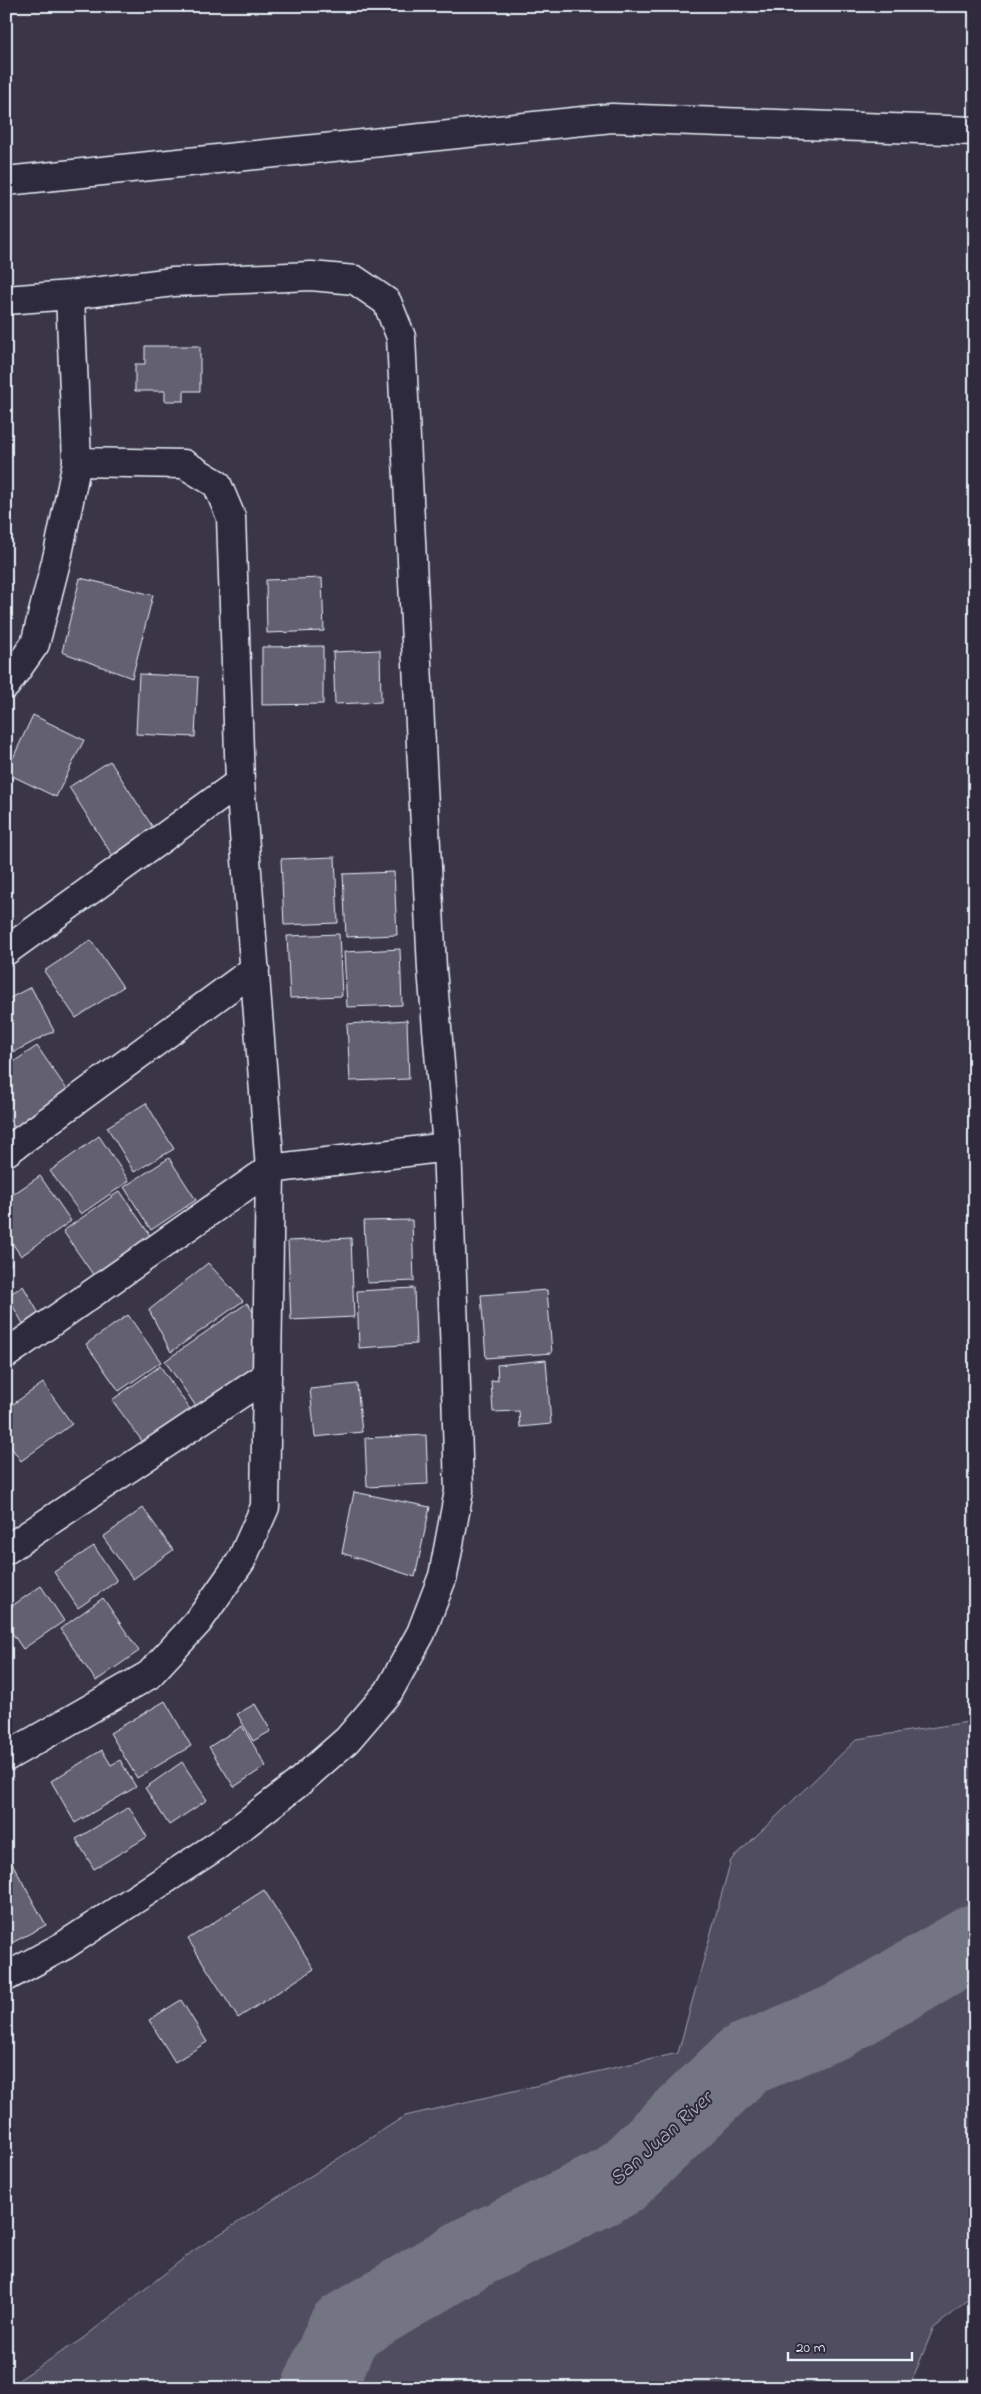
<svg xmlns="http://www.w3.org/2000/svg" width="981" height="2394" font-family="'Indie Flower',sans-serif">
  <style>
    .green { fill: #504e5f; stroke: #9ca0ac }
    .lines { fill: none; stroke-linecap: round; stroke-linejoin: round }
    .river { stroke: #737482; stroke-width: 74 }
    .building { fill: #636171; stroke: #e8f1f8 }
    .street-casing { stroke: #e8f1f8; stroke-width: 31 }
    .street { stroke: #2f2a3d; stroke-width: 28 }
    .labels { text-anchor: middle; stroke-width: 4; stroke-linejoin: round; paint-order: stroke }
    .water-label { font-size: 21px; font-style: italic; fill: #aeb2bd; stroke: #2f2a3d }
  </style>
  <rect width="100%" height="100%" fill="#3a3648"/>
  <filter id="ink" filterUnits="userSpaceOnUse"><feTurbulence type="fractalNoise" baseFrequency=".02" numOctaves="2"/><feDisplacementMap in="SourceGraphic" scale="10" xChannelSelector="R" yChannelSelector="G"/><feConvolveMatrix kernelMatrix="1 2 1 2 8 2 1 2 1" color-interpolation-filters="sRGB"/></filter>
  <g filter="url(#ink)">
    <!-- green -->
    <path class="green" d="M 975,1721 L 975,2294 L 933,2329 L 909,2388 L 6,2388 L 82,2339 L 193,2251 L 405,2116 L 678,2053 L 731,1860 L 857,1739 Z"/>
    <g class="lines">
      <!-- river -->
      <path class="river" d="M 319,2388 L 344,2329 L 469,2254 L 618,2181 L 744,2060 L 838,2021 L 975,1941"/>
    </g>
    <!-- building -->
    <path class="building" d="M 145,346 L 200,346 L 200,391 L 184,391 L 184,401 L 165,401 L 165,391 L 135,391 L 135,364 L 145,364 Z
      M 80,578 L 153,595 L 132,678 L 62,652 Z
      M 322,578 L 324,631 L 267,633 L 266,580 Z
      M 323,646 L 323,704 L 262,705 L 262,647 Z
      M 380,650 L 381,702 L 335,704 L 333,652 Z
      M 139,674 L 198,677 L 195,737 L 136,734 Z
      M 33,715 L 84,740 L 56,797 L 6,773 Z
      M 110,761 L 154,829 L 112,855 L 69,787 Z
      M 335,857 L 338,923 L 284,925 L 281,859 Z
      M 394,872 L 397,935 L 346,937 L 343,874 Z
      M 339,934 L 342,996 L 290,998 L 287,936 Z
      M 91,940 L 123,987 L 76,1018 L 44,971 Z
      M 400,949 L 402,1005 L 347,1007 L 344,952 Z
      M 31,987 L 54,1031 L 14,1052 L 6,1037 L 6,1000 Z
      M 407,1020 L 409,1079 L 350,1081 L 347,1024 Z
      M 37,1046 L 70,1094 L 16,1130 L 6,1115 L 6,1067 Z
      M 146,1103 L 174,1149 L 134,1172 L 107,1127 Z
      M 99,1136 L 129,1181 L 81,1214 L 50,1171 Z
      M 169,1158 L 196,1200 L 151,1230 L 124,1187 Z
      M 40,1176 L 71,1221 L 21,1256 L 6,1234 L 6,1199 Z
      M 120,1191 L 158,1247 L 101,1286 L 63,1231 Z
      M 412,1220 L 414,1281 L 367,1283 L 364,1221 Z
      M 351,1238 L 354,1317 L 291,1320 L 288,1241 Z
      M 6,1254 L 12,1264 L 6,1268 Z
      M 208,1263 L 243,1301 L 171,1352 L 149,1310 Z
      M 23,1286 L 41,1317 L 25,1327 L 7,1296 Z
      M 414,1288 L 416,1344 L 359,1348 L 357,1291 Z
      M 547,1290 L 552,1353 L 486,1358 L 481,1295 Z
      M 247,1303 L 256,1316 L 257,1377 L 202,1415 L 165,1361 Z
      M 128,1315 L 161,1362 L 119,1391 L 86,1344 Z
      M 546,1360 L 551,1424 L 520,1427 L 519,1411 L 493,1412 L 491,1381 L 498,1380 L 497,1365 Z
      M 160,1366 L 192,1412 L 145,1445 L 112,1400 Z
      M 43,1383 L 72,1424 L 21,1461 L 6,1440 L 6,1409 Z
      M 357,1384 L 362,1432 L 315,1437 L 310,1389 Z
      M 426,1435 L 428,1484 L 367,1487 L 365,1438 Z
      M 354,1492 L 430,1507 L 415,1577 L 342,1553 Z
      M 143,1508 L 173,1550 L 133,1579 L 103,1537 Z
      M 94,1546 L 117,1581 L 78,1608 L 54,1572 Z
      M 41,1586 L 64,1621 L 23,1649 L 6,1624 L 6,1610 Z
      M 103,1598 L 139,1651 L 96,1681 L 60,1629 Z
      M 165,1701 L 191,1746 L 137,1778 L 110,1733 Z
      M 255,1704 L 271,1731 L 253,1741 L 237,1714 Z
      M 242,1726 L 266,1766 L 234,1787 L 209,1747 Z
      M 102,1750 L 111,1765 L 120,1760 L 136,1787 L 75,1823 L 51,1781 Z
      M 182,1762 L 207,1800 L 169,1825 L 145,1788 Z
      M 129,1807 L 147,1837 L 94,1869 L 76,1839 Z
      M 12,1863 L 46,1925 L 6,1946 L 6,1866 Z
      M 264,1890 L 314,1969 L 238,2018 L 188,1939 Z
      M 181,2000 L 207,2042 L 175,2062 L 149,2020 Z"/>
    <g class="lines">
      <!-- street casing -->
      <g class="street-casing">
        <path id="street" d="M 6,181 L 612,118 L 975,131
          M 70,295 L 77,462
          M 6,300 L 70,295 L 173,282 L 311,276 L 355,280 L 387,302 L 401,337 L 432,969 L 447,1147 L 455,1355 L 459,1491 L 443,1576 L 421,1633 L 389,1691 L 347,1740 L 297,1784 L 218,1845 L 65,1945 L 6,1977
          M 6,685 L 35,644 L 58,554 L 77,462 L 184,464 L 217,484 L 231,517 L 240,782 L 270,1169 L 265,1507 L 241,1561 L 198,1622 L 149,1675 L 6,1757
          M 6,951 L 240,782
          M 6,1152 L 255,969
          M 6,1354 L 270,1169 L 447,1147
          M 6,1550 L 267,1376"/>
      </g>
      <!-- street -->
      <use href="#street" class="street"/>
    </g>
  </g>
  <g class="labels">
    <!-- water labels -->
    <g class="water-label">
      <text transform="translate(660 2138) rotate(-42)" y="7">San Juan River</text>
    </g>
  </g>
  <!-- margin -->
  <rect width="981" height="2394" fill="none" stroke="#2f2a3d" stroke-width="25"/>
  <rect x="12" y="12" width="956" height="2369" fill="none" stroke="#e8f1f8" stroke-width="2" filter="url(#ink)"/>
  <!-- scale -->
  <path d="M788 2352v8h124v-8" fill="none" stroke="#e8f1f8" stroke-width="2.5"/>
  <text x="796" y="2352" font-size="15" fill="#e8f1f8" stroke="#2f2a3d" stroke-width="4" paint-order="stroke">20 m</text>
</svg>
